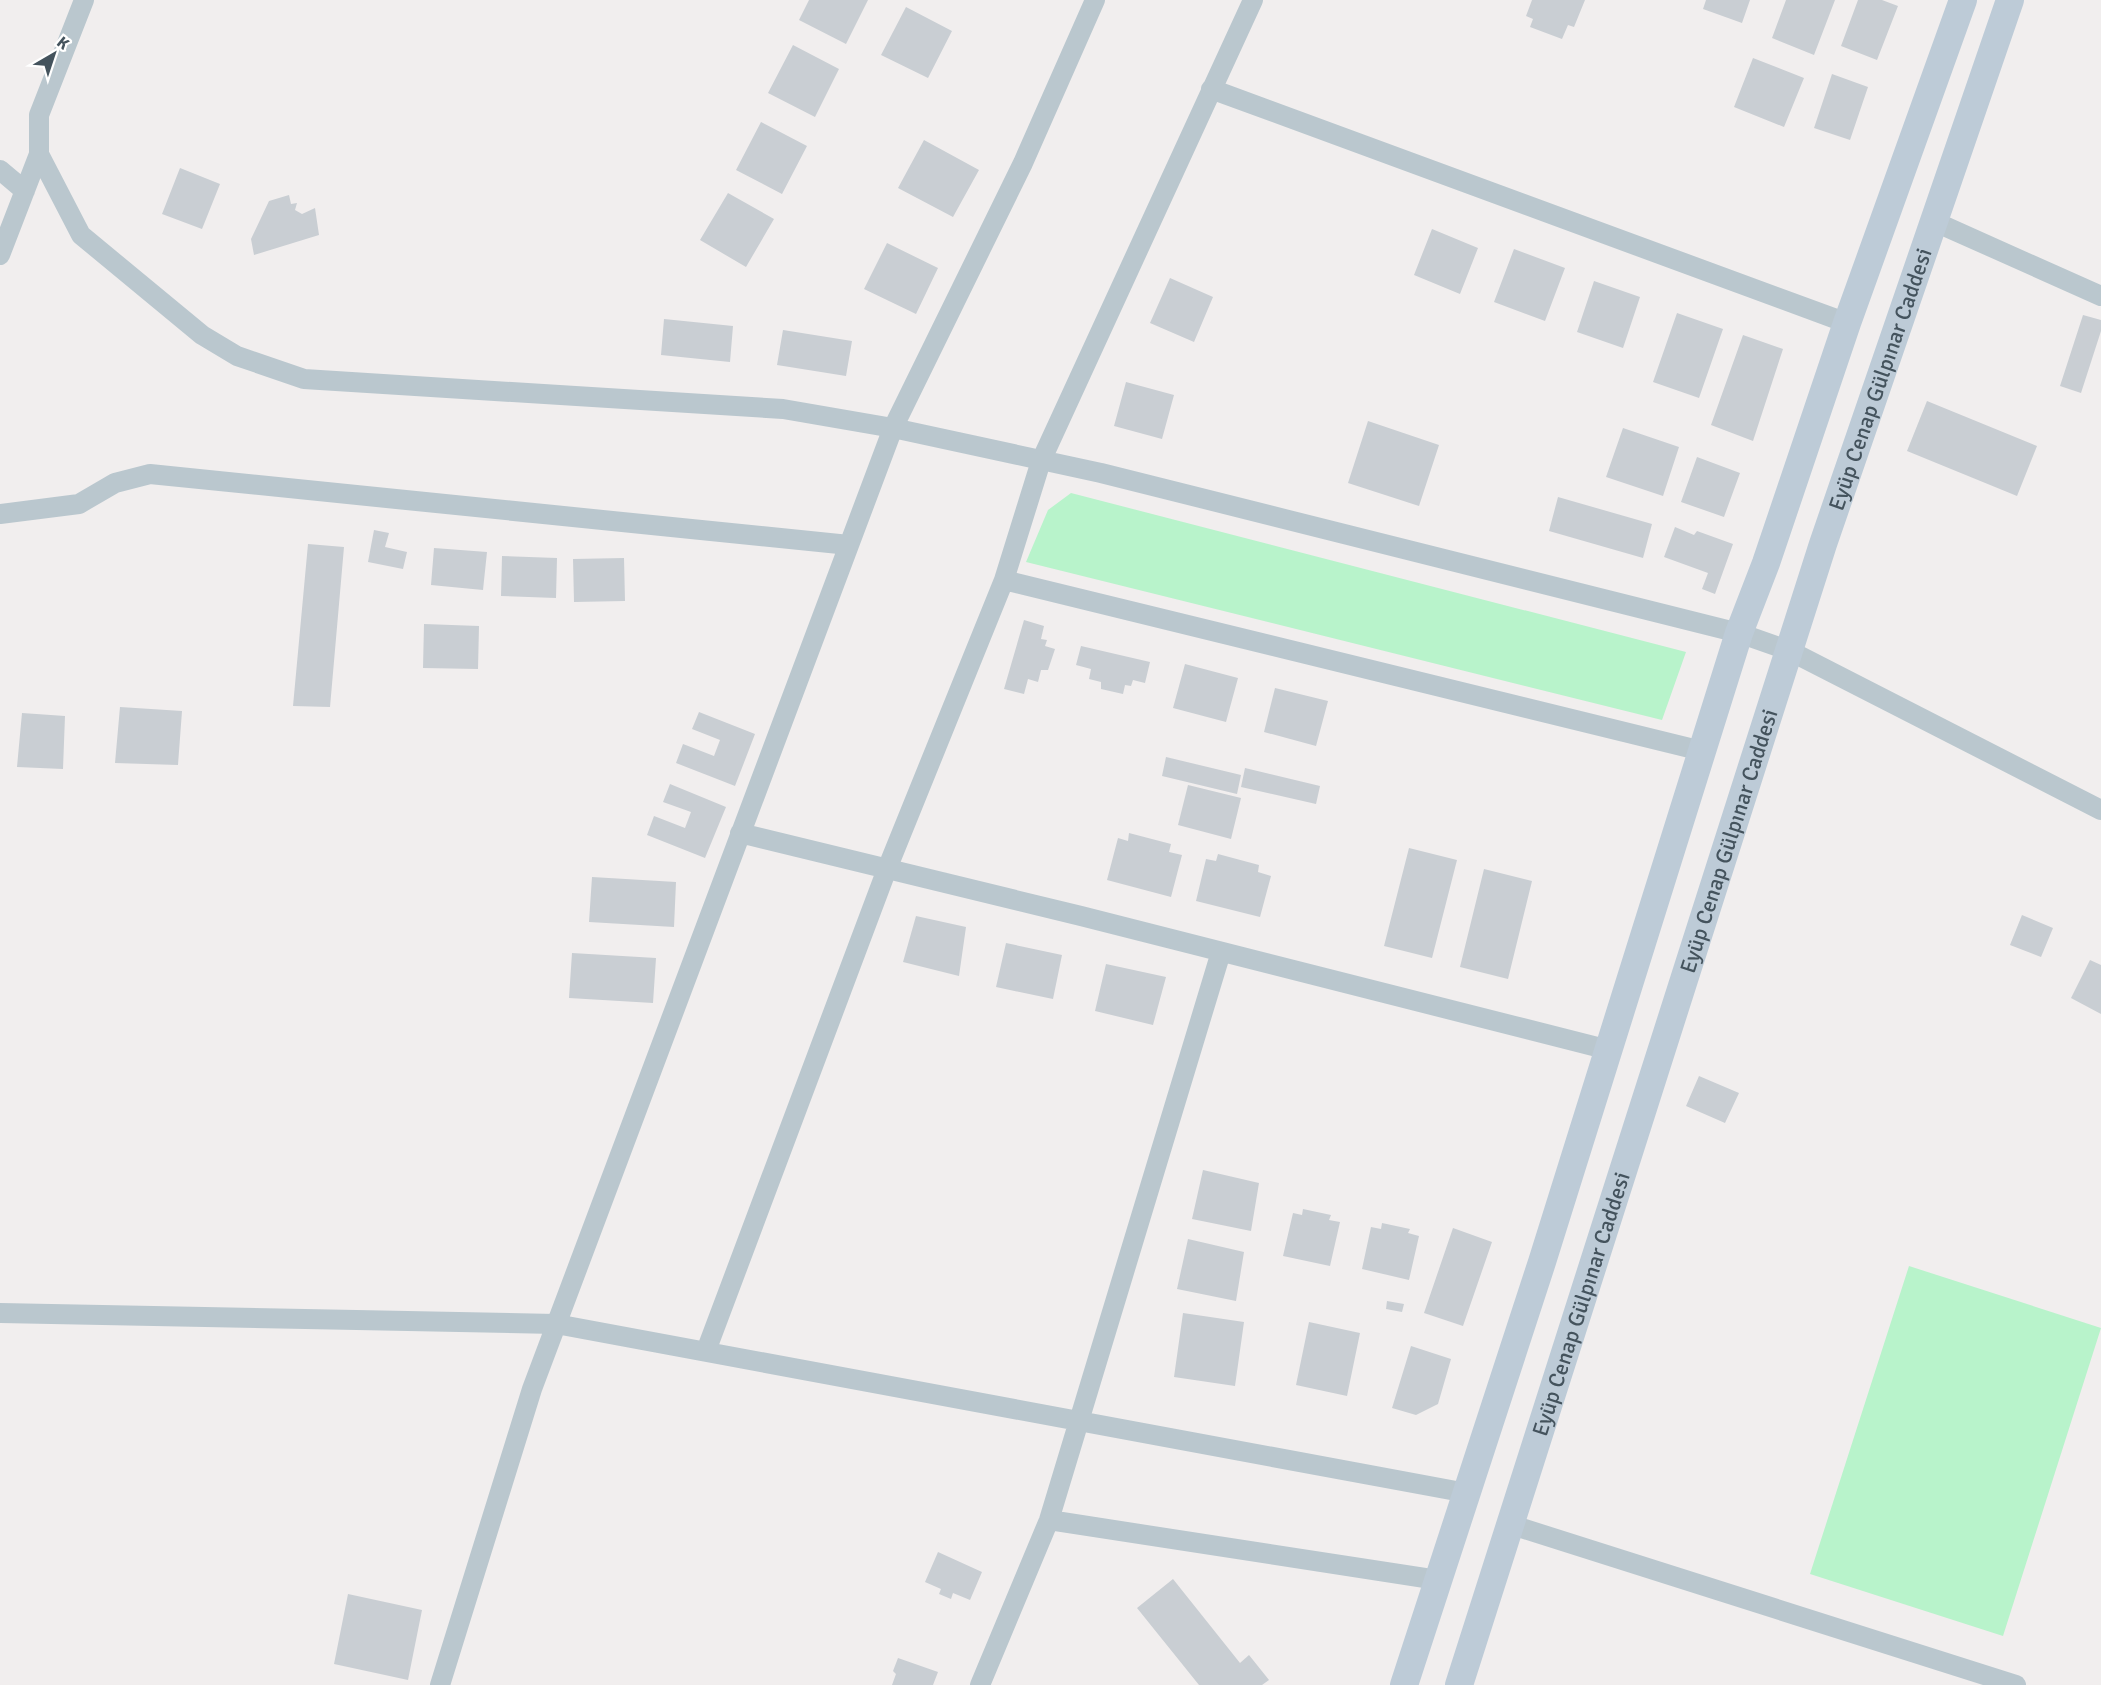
<svg xmlns="http://www.w3.org/2000/svg" width="2101" height="1685" font-family="Signika,sans-serif">
  <style>
    .park { fill: #b8f3cb }
    .building { fill: #c9ced3 }
    .lines { fill: none; stroke-linecap: round; stroke-linejoin: round }
    .minor { stroke: #bac7ce; stroke-width: 20 }
    .secondary { stroke: #bdcbd7; stroke-width: 28 }
    .labels { text-anchor: middle; stroke-width: 4.5; stroke-linejoin: round; paint-order: stroke }
    .street-label { font-size: 22px; fill: #44535d; stroke: #fff }
  </style>
  <rect width="100%" height="100%" fill="#f1eeee"/>
  <!-- park -->
  <path class="park" d="M 1071,493 L 1686,652 L 1662,720 L 1026,562 L 1048,510 Z
    M 1909,1266 L 2101,1328 L 2003,1636 L 1810,1574 Z"/>
  <!-- building -->
  <path class="building" d="M 809,0 L 868,0 L 846,44 L 799,20 Z
    M 1532,0 L 1585,0 L 1574,27 L 1568,25 L 1562,39 L 1530,27 L 1533,19 L 1526,16 Z
    M 1706,0 L 1750,0 L 1742,23 L 1703,9 Z
    M 1786,0 L 1835,0 L 1814,55 L 1772,38 Z
    M 1858,0 L 1882,0 L 1898,6 L 1877,60 L 1841,46 Z
    M 906,7 L 952,31 L 928,78 L 881,55 Z
    M 793,45 L 839,69 L 815,117 L 768,93 Z
    M 1753,58 L 1804,78 L 1784,127 L 1734,107 Z
    M 1832,74 L 1868,87 L 1850,140 L 1814,128 Z
    M 761,122 L 807,146 L 782,194 L 736,170 Z
    M 924,140 L 979,170 L 953,217 L 898,188 Z
    M 180,168 L 220,184 L 202,229 L 162,214 Z
    M 728,193 L 774,219 L 746,267 L 700,240 Z
    M 289,195 L 291,204 L 297,203 L 295,210 L 302,214 L 315,208 L 319,235 L 254,255 L 251,239 L 269,201 Z
    M 1432,229 L 1478,248 L 1460,294 L 1414,275 Z
    M 887,243 L 938,268 L 916,314 L 864,289 Z
    M 1514,249 L 1565,268 L 1545,321 L 1494,302 Z
    M 1170,278 L 1213,297 L 1194,342 L 1150,323 Z
    M 1594,281 L 1640,297 L 1623,348 L 1577,332 Z
    M 1677,313 L 1723,329 L 1699,398 L 1653,382 Z
    M 2083,315 L 2101,320 L 2101,331 L 2081,393 L 2060,386 Z
    M 664,319 L 733,326 L 730,362 L 661,355 Z
    M 783,330 L 852,341 L 846,376 L 777,365 Z
    M 1743,335 L 1783,349 L 1753,441 L 1711,425 Z
    M 1126,382 L 1174,395 L 1162,439 L 1114,426 Z
    M 1927,401 L 2037,446 L 2017,496 L 1907,451 Z
    M 1368,421 L 1439,445 L 1419,506 L 1348,483 Z
    M 1623,428 L 1679,447 L 1663,496 L 1606,477 Z
    M 1697,457 L 1740,473 L 1724,517 L 1681,502 Z
    M 1558,497 L 1652,524 L 1643,558 L 1549,531 Z
    M 1675,527 L 1694,535 L 1697,531 L 1733,544 L 1715,594 L 1702,589 L 1708,573 L 1664,557 Z
    M 374,530 L 389,533 L 385,547 L 407,552 L 403,569 L 368,562 Z
    M 308,544 L 344,547 L 330,707 L 293,706 Z
    M 434,548 L 487,552 L 483,590 L 431,585 Z
    M 502,556 L 557,558 L 556,598 L 501,596 Z
    M 624,558 L 625,601 L 574,602 L 573,559 Z
    M 1024,620 L 1044,626 L 1041,639 L 1047,640 L 1045,646 L 1055,649 L 1048,670 L 1041,670 L 1038,682 L 1028,679 L 1024,694 L 1004,689 Z
    M 424,624 L 479,626 L 478,669 L 423,668 Z
    M 1081,646 L 1150,662 L 1145,683 L 1133,680 L 1131,686 L 1125,685 L 1123,694 L 1101,689 L 1101,682 L 1089,679 L 1091,669 L 1076,665 Z
    M 1185,664 L 1238,678 L 1226,722 L 1173,708 Z
    M 1275,688 L 1328,701 L 1316,746 L 1264,732 Z
    M 120,707 L 182,711 L 178,765 L 115,763 Z
    M 699,712 L 755,734 L 735,786 L 676,763 L 683,744 L 714,756 L 720,740 L 692,729 Z
    M 22,713 L 65,716 L 63,769 L 17,767 Z
    M 1166,757 L 1241,775 L 1237,794 L 1162,776 Z
    M 1245,768 L 1320,786 L 1316,804 L 1241,787 Z
    M 670,784 L 726,807 L 705,858 L 647,835 L 654,816 L 685,828 L 691,812 L 663,802 Z
    M 1188,785 L 1241,798 L 1231,839 L 1178,825 Z
    M 1129,833 L 1171,844 L 1169,852 L 1182,855 L 1171,897 L 1107,880 L 1118,838 L 1128,841 Z
    M 1409,848 L 1457,860 L 1432,958 L 1384,946 Z
    M 1218,854 L 1259,865 L 1258,872 L 1271,876 L 1260,917 L 1196,901 L 1206,859 L 1216,861 Z
    M 1484,869 L 1532,881 L 1508,979 L 1460,967 Z
    M 592,877 L 676,882 L 674,927 L 589,922 Z
    M 2022,915 L 2053,928 L 2041,957 L 2010,945 Z
    M 916,916 L 966,927 L 959,976 L 903,962 Z
    M 1006,943 L 1062,955 L 1053,999 L 996,987 Z
    M 572,953 L 656,958 L 653,1003 L 569,998 Z
    M 2090,960 L 2101,965 L 2101,1014 L 2071,998 Z
    M 1106,964 L 1166,977 L 1153,1025 L 1095,1011 Z
    M 1699,1076 L 1739,1093 L 1725,1123 L 1686,1106 Z
    M 1203,1170 L 1259,1183 L 1251,1231 L 1192,1219 Z
    M 1303,1209 L 1331,1215 L 1329,1220 L 1340,1222 L 1330,1266 L 1283,1256 L 1293,1213 L 1302,1215 Z
    M 1382,1223 L 1410,1229 L 1408,1233 L 1419,1236 L 1409,1280 L 1362,1269 L 1371,1227 L 1381,1229 Z
    M 1453,1228 L 1492,1242 L 1463,1326 L 1424,1313 Z
    M 1188,1239 L 1244,1252 L 1236,1301 L 1177,1289 Z
    M 1387,1301 L 1404,1304 L 1402,1312 L 1386,1309 Z
    M 1183,1313 L 1244,1322 L 1235,1386 L 1174,1377 Z
    M 1309,1322 L 1360,1333 L 1347,1396 L 1296,1385 Z
    M 1411,1346 L 1451,1359 L 1438,1404 L 1416,1415 L 1392,1408 Z
    M 938,1552 L 982,1572 L 970,1600 L 953,1593 L 951,1599 L 939,1594 L 941,1589 L 925,1582 Z
    M 1173,1579 L 1240,1663 L 1249,1655 L 1269,1680 L 1262,1685 L 1199,1685 L 1137,1608 Z
    M 348,1594 L 422,1610 L 408,1680 L 334,1664 Z
    M 898,1658 L 938,1672 L 933,1685 L 892,1685 L 896,1674 L 893,1671 Z"/>
  <g class="lines">
    <!-- minor -->
    <path class="minor" d="M 84,0 L 39,115 L 39,154 L 81,235 L 202,335 L 237,356 L 304,379 L 783,409 L 893,428 L 1101,473 L 1739,633 L 1790,651 L 2101,810
      M 1211,89 L 1847,323
      M 0,170 L 25,191
      M 1933,221 L 2101,296
      M 0,255 L 39,154
      M 0,514 L 79,504 L 115,483 L 150,474 L 849,545
      M 1004,580 L 1702,751
      M 740,833 L 1081,916 L 1609,1050
      M 0,1313 L 556,1324 L 1467,1493
      M 706,1351 L 887,869 L 1004,580 L 1041,461 L 1253,0
      M 1049,1520 L 1438,1580
      M 1509,1524 L 2016,1685
      M 440,1685 L 532,1389 L 893,428 L 1023,163 L 1095,0
      M 980,1685 L 1049,1520 L 1221,952"/>
    <!-- secondary -->
    <g class="secondary">
      <path d="M 1404,1685 L 1542,1262 L 1739,633 L 1766,563 L 1847,323 L 1963,0"/>
      <path id="s1" d="M 1459,1685 L 1823,544 L 2010,0"/>
    </g>
  </g>
  <g class="labels">
    <!-- street labels -->
    <g class="street-label">
      <text dy="8" stroke="none"><textPath href="#s1" startOffset="1372">Eyüp Cenap Gülpınar Caddesi</textPath></text>
      <text dy="8" stroke="none"><textPath href="#s1" startOffset="886">Eyüp Cenap Gülpınar Caddesi</textPath></text>
      <text dy="8" stroke="none"><textPath href="#s1" startOffset="400">Eyüp Cenap Gülpınar Caddesi</textPath></text>
    </g>
  </g>
  <!-- north arrow -->
  <g transform="translate(54 54) rotate(39)" stroke="#ffffff" stroke-width="4.5" paint-order="stroke">
  <path d="M0-4.5L10 22L0 15L-10 22Z" fill="#44535d"/>
  <text y="-9" font-size="16" font-weight="bold" text-anchor="middle" fill="#44535d">K</text>
  </g>
</svg>
